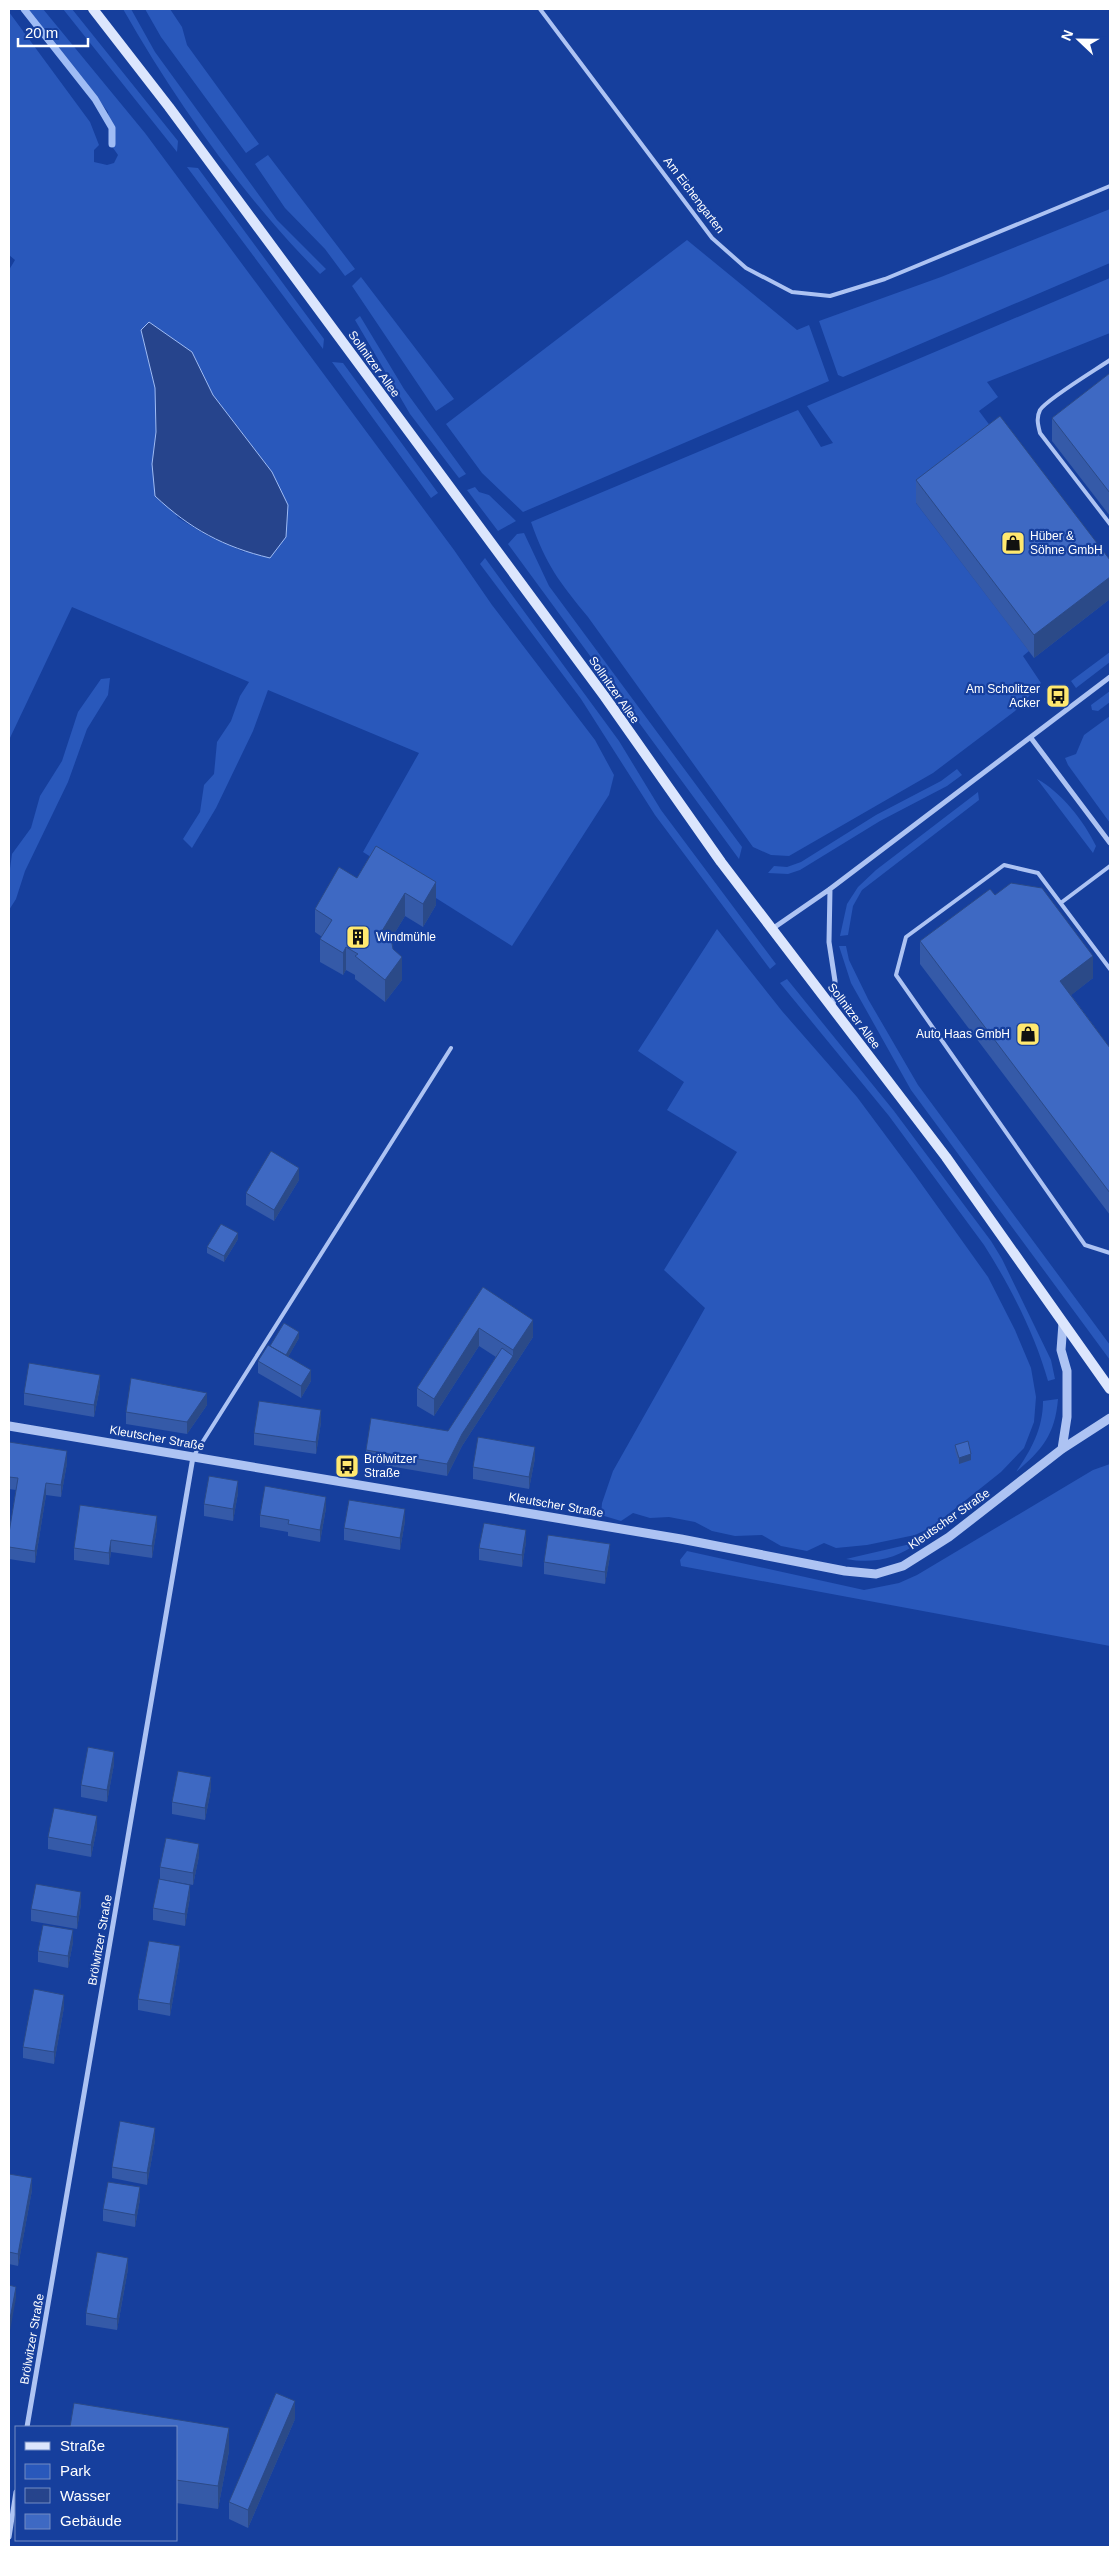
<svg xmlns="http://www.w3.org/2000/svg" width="1119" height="2556" font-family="Arial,sans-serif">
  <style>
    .green { fill: #2958bb; fill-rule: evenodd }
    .water { fill: #26448c; stroke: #9fbcf5 }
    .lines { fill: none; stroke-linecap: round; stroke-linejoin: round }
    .stream { stroke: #9fbcf5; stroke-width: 7 }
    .service { stroke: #adc3f3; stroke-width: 4 }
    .minor { stroke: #adc3f3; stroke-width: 5 }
    .tertiary { stroke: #adc3f3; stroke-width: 9 }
    .secondary { stroke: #dce6fd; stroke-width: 10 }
    .wall { fill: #355aa8 }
    .shaded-wall { fill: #2b4a88 }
    .building { fill: #3e69c3; stroke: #2b4a88 }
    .labels { text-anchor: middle; stroke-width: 4.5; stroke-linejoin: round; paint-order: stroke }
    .street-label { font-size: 12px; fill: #fff; stroke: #163f9d }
    .poi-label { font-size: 12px; fill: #fff; stroke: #163f9d; text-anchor: start }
  </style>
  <rect width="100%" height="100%" fill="#163f9d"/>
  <!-- green -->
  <path class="green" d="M 28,9 L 43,9 L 145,133 L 454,550 L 492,605 L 595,740 L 614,775 L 609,795 L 512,946 L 363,852 L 419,753 L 268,690 L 253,731 L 216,808 L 192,848 L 183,839 L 200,812 L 204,785 L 214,774 L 217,742 L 231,721 L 240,696 L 249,682 L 72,607 L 9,740 L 9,270 L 15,260 L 9,255 L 9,12 L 90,122 L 99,145 L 94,150 L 94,162 L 107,165 L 114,163 L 118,155 L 111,145 L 108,112 ZM 141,330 L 192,352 L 213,395 L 272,472 L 244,552 L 208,536 L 178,518 L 152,464 L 156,432 L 155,388 Z
    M 63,9 L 72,9 L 178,141 L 177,152 Z
    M 123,9 L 131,9 L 155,52 L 277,220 L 326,269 L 320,274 C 245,199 175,101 123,9 Z
    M 145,9 L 170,9 L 182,27 L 187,45 L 259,144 L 246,153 L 161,37 Z
    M 268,155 L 355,269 L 345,276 L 325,249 L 285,208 L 255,164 Z
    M 187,167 L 198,168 L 324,339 L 323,349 Z
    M 1110,209 L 1110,263 L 843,377 L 838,375 L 819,321 L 941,277 Z
    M 687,240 L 797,330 L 809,325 L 829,381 L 523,512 L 482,473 L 446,424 Z
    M 361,277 L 454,399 L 436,411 L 352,286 Z
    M 1110,278 L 1110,333 L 987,382 L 998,397 L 979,411 L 1000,439 L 916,503 L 1029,651 L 1023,656 L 1041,683 L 1015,711 L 933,773 L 789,856 L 771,855 L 753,847 L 588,617 C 560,583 546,565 531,522 L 798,410 L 821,447 L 833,443 L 807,406 Z
    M 360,316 L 404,389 L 466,474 L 459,478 L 410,414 L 355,320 Z
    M 332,362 L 343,363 L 438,493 L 431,498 Z
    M 475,487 L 479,492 L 489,495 L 516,521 L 498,531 L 467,490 Z
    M 524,533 L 549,586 L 742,847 L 739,859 L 508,544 L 517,534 Z
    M 485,558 L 619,741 L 661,810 L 776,964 L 770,969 L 655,815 L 581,699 L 480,564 Z
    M 1110,652 L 1110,662 L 1076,688 L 1071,681 Z
    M 110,678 L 108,695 L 87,729 L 68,782 L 25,871 L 16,899 L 9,910 L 9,876 L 12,854 L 31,828 L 40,796 L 62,761 L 78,712 L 101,679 Z
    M 1110,691 L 1110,702 L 1098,711 L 1092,710 L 1091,705 Z
    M 1110,716 L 1110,823 L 1068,765 L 1065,758 L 1076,754 L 1084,735 Z
    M 957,769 L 962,775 L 947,786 L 880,821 L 800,870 L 788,874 L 768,873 L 774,866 L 787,867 L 801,862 L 876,815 L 941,781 Z
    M 1037,779 C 1061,792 1084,821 1096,846 L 1093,853 Z
    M 978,792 L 979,800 L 862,890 L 853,906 L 848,935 L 840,936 L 847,904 L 858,887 L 876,870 Z
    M 717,929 L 782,1011 L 857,1097 L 915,1175 L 988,1277 L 1015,1330 L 1031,1368 L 1036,1397 L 1034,1422 L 1024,1448 L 1001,1472 L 932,1527 L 915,1535 L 867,1545 L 836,1548 L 824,1543 L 807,1551 L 781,1546 L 762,1535 L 735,1536 L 712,1531 L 695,1522 L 669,1517 L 650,1518 L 633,1513 L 621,1521 L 601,1515 L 602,1503 L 613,1471 L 705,1308 L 664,1270 L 737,1152 L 667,1110 L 684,1082 L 638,1051 Z
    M 839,946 L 846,946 L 849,960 L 868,999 L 918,1085 L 1110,1345 L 1110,1360 L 911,1090 L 851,983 Z
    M 787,979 L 894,1111 L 991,1241 L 1002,1259 L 1051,1360 L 1055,1379 L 1048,1381 C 1035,1334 1010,1286 984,1245 L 889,1116 L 780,983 Z
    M 1058,1399 C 1055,1435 1042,1450 1016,1472 C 1031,1450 1043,1429 1043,1401 Z
    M 1110,1464 L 1110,1646 L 681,1566 L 680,1560 L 687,1551 L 864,1590 L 899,1583 L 917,1575 L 1093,1470 Z
    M 919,1542 C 897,1559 873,1564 846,1559 Z"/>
  <!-- water -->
  <path class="water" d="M 149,322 L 192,352 L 213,395 L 272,472 L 288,505 L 286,537 L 270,558 C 224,547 190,529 155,496 L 152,464 L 156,432 L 155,388 L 141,330 Z"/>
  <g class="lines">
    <!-- stream -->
    <path class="stream" d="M 24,9 L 95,99 L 112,128 L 112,144"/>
    <!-- service -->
    <path class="service" d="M 540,9 L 712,238 L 746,268 L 792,292 L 830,296 L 885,279 L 1110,186
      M 1110,360 C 1097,369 1047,399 1040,410 C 1036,418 1038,425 1040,433 L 1110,524
      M 1062,902 L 1110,866
      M 1110,969 L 1038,873 L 1004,865 L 906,937 L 896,975 L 1085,1245 L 1110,1253
      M 193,1457 L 451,1048"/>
    <!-- minor -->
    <path class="minor" d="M 1031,738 L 1110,843
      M 830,889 L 829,942 L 835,981 L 833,1007
      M 772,929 L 830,889 L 1110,677
      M 27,2427 L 193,1457
      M 9,2537 L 16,2492"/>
    <!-- tertiary -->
    <path class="tertiary" d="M 9,1426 L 681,1539 L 845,1571 L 876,1574 L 903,1566 L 949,1537 L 1062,1449 L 1110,1418
      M 1062,1449 L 1067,1417 L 1067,1371 L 1061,1350 L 1063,1323"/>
    <!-- secondary -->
    <path class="secondary" d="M 93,9 L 169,107 L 605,697 L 721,862 L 946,1157 L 1110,1389"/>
  </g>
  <!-- wall -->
  <path class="wall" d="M 1110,373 L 1110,516 L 1052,441 L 1052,418 Z
    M 916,480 L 1110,560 L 1110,599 L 1034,658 L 916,503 Z
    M 376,846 L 436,905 L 423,927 L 405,916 L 391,939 L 393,949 L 402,980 L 385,1002 L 355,979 L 355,975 L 346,970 L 343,975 L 320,962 L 320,939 L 322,937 L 315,932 L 315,909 L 357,878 Z
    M 995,895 L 1093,978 L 1071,995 L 1110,1048 L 1110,1215 L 920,964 L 920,941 Z
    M 299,1180 L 274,1221 L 246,1205 L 246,1193 Z
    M 238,1239 L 224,1262 L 207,1253 L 207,1247 Z
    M 483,1287 L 533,1337 L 462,1446 L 447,1476 L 366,1462 L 366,1450 L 448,1431 L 496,1357 L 479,1346 L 434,1416 L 417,1406 L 417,1388 Z
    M 299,1338 L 288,1357 L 311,1381 L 301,1398 L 258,1373 L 258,1361 L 270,1346 Z
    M 100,1387 L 94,1417 L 24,1405 L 24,1393 Z
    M 207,1405 L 187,1434 L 126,1424 L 126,1412 Z
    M 321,1422 L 316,1454 L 254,1445 L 254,1433 Z
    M 9,1442 L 67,1463 L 61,1497 L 46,1495 L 35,1563 L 9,1559 L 9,1533 L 16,1490 L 9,1489 Z
    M 955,1445 L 971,1460 L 959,1464 L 955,1451 Z
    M 535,1458 L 529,1489 L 473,1479 L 473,1467 Z
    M 238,1493 L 233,1521 L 204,1516 L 204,1504 Z
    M 326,1508 L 320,1542 L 288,1536 L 288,1532 L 260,1527 L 260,1515 Z
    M 405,1521 L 400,1550 L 344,1540 L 344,1528 Z
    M 157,1528 L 152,1558 L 111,1552 L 109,1565 L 74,1560 L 74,1548 Z
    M 526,1542 L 522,1567 L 479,1560 L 479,1548 Z
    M 610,1556 L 605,1584 L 544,1574 L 544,1562 Z
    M 114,1764 L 107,1802 L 81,1797 L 81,1785 Z
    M 211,1789 L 205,1820 L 172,1814 L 172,1802 Z
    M 97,1828 L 91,1857 L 48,1849 L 48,1837 Z
    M 199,1856 L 193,1885 L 160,1879 L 160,1867 Z
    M 190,1897 L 185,1926 L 153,1920 L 153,1908 Z
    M 81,1904 L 77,1929 L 31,1921 L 31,1909 Z
    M 73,1942 L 68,1968 L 38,1962 L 38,1951 Z
    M 180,1958 L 170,2016 L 138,2010 L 138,1999 Z
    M 64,2007 L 54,2064 L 23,2058 L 23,2047 Z
    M 155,2140 L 147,2185 L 112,2178 L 112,2167 Z
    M 9,2174 L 32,2190 L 18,2266 L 9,2264 Z
    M 140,2199 L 135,2227 L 103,2221 L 103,2209 Z
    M 128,2269 L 117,2330 L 86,2325 L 86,2313 Z
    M 295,2419 L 248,2528 L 229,2519 L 229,2502 Z
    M 176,2427 L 229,2451 L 218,2509 L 176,2503 Z"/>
  <!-- shaded-wall -->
  <path class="shaded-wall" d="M 1110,577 L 1110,599 L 1034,658 L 1034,635 Z
    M 436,882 L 436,905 L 423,927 L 423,904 Z
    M 405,893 L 405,916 L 382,954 L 382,931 Z
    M 346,947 L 346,970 L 343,975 L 343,953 Z
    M 1093,956 L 1093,978 L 1060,1004 L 1060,981 Z
    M 402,957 L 402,980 L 385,1002 L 385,980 Z
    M 299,1168 L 299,1180 L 274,1221 L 274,1210 Z
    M 238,1233 L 238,1239 L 224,1262 L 224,1256 Z
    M 533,1320 L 533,1337 L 462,1446 L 447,1476 L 447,1464 L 462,1434 L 513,1356 L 513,1350 Z
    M 479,1328 L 479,1346 L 434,1416 L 434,1399 Z
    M 299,1332 L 299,1338 L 283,1366 L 283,1360 Z
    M 311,1370 L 311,1381 L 301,1398 L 301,1386 Z
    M 100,1375 L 100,1387 L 94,1417 L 94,1405 Z
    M 207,1393 L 207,1405 L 187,1434 L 187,1422 Z
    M 321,1410 L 321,1422 L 316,1454 L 316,1442 Z
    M 535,1447 L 535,1458 L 529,1489 L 529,1477 Z
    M 67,1451 L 67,1463 L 61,1497 L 61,1485 Z
    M 971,1454 L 971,1460 L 959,1464 L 959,1458 Z
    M 238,1481 L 238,1493 L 233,1521 L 233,1509 Z
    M 46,1483 L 46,1495 L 35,1563 L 35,1551 Z
    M 326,1497 L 326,1508 L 320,1542 L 320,1530 Z
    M 405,1509 L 405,1521 L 400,1550 L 400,1538 Z
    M 157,1516 L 157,1528 L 152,1558 L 152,1546 Z
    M 526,1530 L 526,1542 L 522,1567 L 522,1555 Z
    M 111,1540 L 111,1552 L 109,1565 L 109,1553 Z
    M 610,1544 L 610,1556 L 605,1584 L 605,1572 Z
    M 114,1752 L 114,1764 L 107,1802 L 107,1790 Z
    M 211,1777 L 211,1789 L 205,1820 L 205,1808 Z
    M 97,1816 L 97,1828 L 91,1857 L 91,1845 Z
    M 199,1844 L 199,1856 L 193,1885 L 193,1873 Z
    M 190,1885 L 190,1897 L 185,1926 L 185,1914 Z
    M 81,1892 L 81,1904 L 77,1929 L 77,1917 Z
    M 73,1930 L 73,1942 L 68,1968 L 68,1956 Z
    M 180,1946 L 180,1958 L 170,2016 L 170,2004 Z
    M 64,1995 L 64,2007 L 54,2064 L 54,2052 Z
    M 155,2128 L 155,2140 L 147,2185 L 147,2173 Z
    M 32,2178 L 32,2190 L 18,2266 L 18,2254 Z
    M 140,2187 L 140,2199 L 135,2227 L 135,2215 Z
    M 128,2258 L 128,2269 L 117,2330 L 117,2319 Z
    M 16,2287 L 16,2298 L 9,2336 L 9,2324 Z
    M 295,2401 L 295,2419 L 248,2528 L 248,2510 Z
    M 229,2428 L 229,2451 L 218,2509 L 218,2486 Z"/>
  <!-- building -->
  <path class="building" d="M 1110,373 L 1110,493 L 1052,418 Z
    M 1000,416 L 1110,560 L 1110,577 L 1034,635 L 916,480 Z
    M 376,846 L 436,882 L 423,904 L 405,893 L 382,931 L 391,938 L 393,949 L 402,957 L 385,980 L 355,956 L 358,954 L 346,947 L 343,953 L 320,939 L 332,920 L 315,909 L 339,867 L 357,878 Z
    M 1011,883 L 1042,888 L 1093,956 L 1060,981 L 1110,1048 L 1110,1193 L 920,941 L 990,889 L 995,895 Z
    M 271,1151 L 299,1168 L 274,1210 L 246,1193 Z
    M 221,1224 L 238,1233 L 224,1256 L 207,1247 Z
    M 483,1287 L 533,1320 L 513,1350 L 479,1328 L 434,1399 L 417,1388 Z
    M 284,1323 L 299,1332 L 286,1355 L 270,1346 Z
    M 268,1345 L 311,1370 L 301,1386 L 258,1361 Z
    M 502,1348 L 513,1356 L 462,1434 L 447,1464 L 366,1450 L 371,1418 L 448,1431 Z
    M 29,1363 L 100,1375 L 94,1405 L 24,1393 Z
    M 131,1378 L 207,1393 L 187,1422 L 126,1412 Z
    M 259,1401 L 321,1410 L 316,1442 L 254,1433 Z
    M 478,1437 L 535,1447 L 529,1477 L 473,1467 Z
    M 968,1441 L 971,1454 L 959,1458 L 955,1445 Z
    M 9,1442 L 67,1451 L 61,1485 L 46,1483 L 35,1551 L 9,1547 L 9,1533 L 18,1478 L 9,1477 Z
    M 209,1476 L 238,1481 L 233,1509 L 204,1504 Z
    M 265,1486 L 326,1497 L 320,1530 L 288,1524 L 289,1520 L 260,1515 Z
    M 349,1500 L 405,1509 L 400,1538 L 344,1528 Z
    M 80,1505 L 157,1516 L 152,1546 L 111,1540 L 109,1553 L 74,1548 Z
    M 484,1523 L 526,1530 L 522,1555 L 479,1548 Z
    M 548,1535 L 610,1544 L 605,1572 L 544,1562 Z
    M 88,1747 L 114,1752 L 107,1790 L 81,1785 Z
    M 178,1771 L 211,1777 L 205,1808 L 172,1802 Z
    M 54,1808 L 97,1816 L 91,1845 L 48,1837 Z
    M 166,1838 L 199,1844 L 193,1873 L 160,1867 Z
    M 159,1879 L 190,1885 L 185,1914 L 153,1908 Z
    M 36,1884 L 81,1892 L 77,1917 L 31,1909 Z
    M 43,1925 L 73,1930 L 68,1956 L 38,1951 Z
    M 149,1941 L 180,1946 L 170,2004 L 138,1999 Z
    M 34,1989 L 64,1995 L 54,2052 L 23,2047 Z
    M 120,2121 L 155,2128 L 147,2173 L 112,2167 Z
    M 9,2174 L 32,2178 L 18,2254 L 9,2252 Z
    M 108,2182 L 140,2187 L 135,2215 L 103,2209 Z
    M 97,2252 L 128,2258 L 117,2319 L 86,2313 Z
    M 9,2285 L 16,2287 L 9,2324 Z
    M 276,2393 L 295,2401 L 248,2510 L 229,2502 Z
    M 74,2403 L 229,2428 L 218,2486 L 176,2480 L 176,2427 L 70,2427 Z"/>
  <!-- icons -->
  <defs>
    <g id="shop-square" transform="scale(1.25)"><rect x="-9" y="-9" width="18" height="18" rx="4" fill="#ffe86f" stroke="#163f9d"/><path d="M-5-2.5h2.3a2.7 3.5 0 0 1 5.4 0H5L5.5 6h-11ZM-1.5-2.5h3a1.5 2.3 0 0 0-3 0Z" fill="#111"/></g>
    <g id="bus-square" transform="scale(1.25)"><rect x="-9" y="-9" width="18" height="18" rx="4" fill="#ffe86f" stroke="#163f9d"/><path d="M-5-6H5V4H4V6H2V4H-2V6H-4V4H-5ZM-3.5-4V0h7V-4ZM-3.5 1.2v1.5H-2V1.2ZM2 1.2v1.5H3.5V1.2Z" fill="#111"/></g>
    <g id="building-square" transform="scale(1.25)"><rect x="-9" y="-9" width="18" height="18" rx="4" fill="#ffe86f" stroke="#163f9d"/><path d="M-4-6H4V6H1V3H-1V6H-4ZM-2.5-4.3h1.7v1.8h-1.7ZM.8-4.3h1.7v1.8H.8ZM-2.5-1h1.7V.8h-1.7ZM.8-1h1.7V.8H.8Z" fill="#111"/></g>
  </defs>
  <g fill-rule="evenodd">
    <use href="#shop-square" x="1013" y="543"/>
    <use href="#bus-square" x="1058" y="696"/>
    <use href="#building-square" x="358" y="937"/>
    <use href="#shop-square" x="1028" y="1034"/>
    <use href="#bus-square" x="347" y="1466"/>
  </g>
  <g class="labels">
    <!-- street labels -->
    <g class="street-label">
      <text transform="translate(694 195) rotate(53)" y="4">Am Eichengarten</text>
      <text transform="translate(374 364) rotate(54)" y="4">Sollnitzer Allee</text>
      <text transform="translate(614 690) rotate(55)" y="4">Sollnitzer Allee</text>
      <text transform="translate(854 1016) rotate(53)" y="4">Sollnitzer Allee</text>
      <text transform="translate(157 1438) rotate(10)" y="4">Kleutscher Straße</text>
      <text transform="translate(556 1505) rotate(10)" y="4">Kleutscher Straße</text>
      <text transform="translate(949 1519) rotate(-35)" y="4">Kleutscher Straße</text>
      <text transform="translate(100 1940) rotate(-80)" y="4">Brölwitzer Straße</text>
      <text transform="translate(32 2339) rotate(-80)" y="4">Brölwitzer Straße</text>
    </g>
    <!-- poi labels -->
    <g class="poi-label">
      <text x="1030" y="540">Hüber &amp;<tspan x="1030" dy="14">Söhne GmbH</tspan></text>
      <text x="1040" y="693" text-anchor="end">Am Scholitzer<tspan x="1040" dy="14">Acker</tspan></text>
      <text x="376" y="941">Windmühle</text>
      <text x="1010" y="1038" text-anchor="end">Auto Haas GmbH</text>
      <text x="364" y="1463">Brölwitzer<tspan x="364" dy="14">Straße</tspan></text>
    </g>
  </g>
  <!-- border -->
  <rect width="1119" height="2556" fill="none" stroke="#ffffff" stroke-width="20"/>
  <!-- legend -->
  <rect x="15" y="2426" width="162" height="115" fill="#163f9d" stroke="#738cc4"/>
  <rect x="25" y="2442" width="25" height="8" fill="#dce6fd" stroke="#738cc4"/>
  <text x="60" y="2451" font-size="15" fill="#ffffff">Straße</text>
  <rect x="25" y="2464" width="25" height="15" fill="#2958bb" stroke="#738cc4"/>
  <text x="60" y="2476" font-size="15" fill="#ffffff">Park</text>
  <rect x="25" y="2488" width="25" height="15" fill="#26448c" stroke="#738cc4"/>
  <text x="60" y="2501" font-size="15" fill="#ffffff">Wasser</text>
  <rect x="25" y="2514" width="25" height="15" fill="#3e69c3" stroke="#738cc4"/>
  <text x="60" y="2526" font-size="15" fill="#ffffff">Gebäude</text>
  <!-- north arrow -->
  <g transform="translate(1079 40) rotate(292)" stroke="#163f9d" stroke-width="4" paint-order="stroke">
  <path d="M0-4L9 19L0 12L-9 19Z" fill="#ffffff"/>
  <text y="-8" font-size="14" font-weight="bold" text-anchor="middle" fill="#ffffff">N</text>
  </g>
  <!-- scale -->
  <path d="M18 38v8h70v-8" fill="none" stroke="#ffffff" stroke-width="2.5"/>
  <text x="25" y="38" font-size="15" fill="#ffffff" stroke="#163f9d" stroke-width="4" paint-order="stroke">20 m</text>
</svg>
